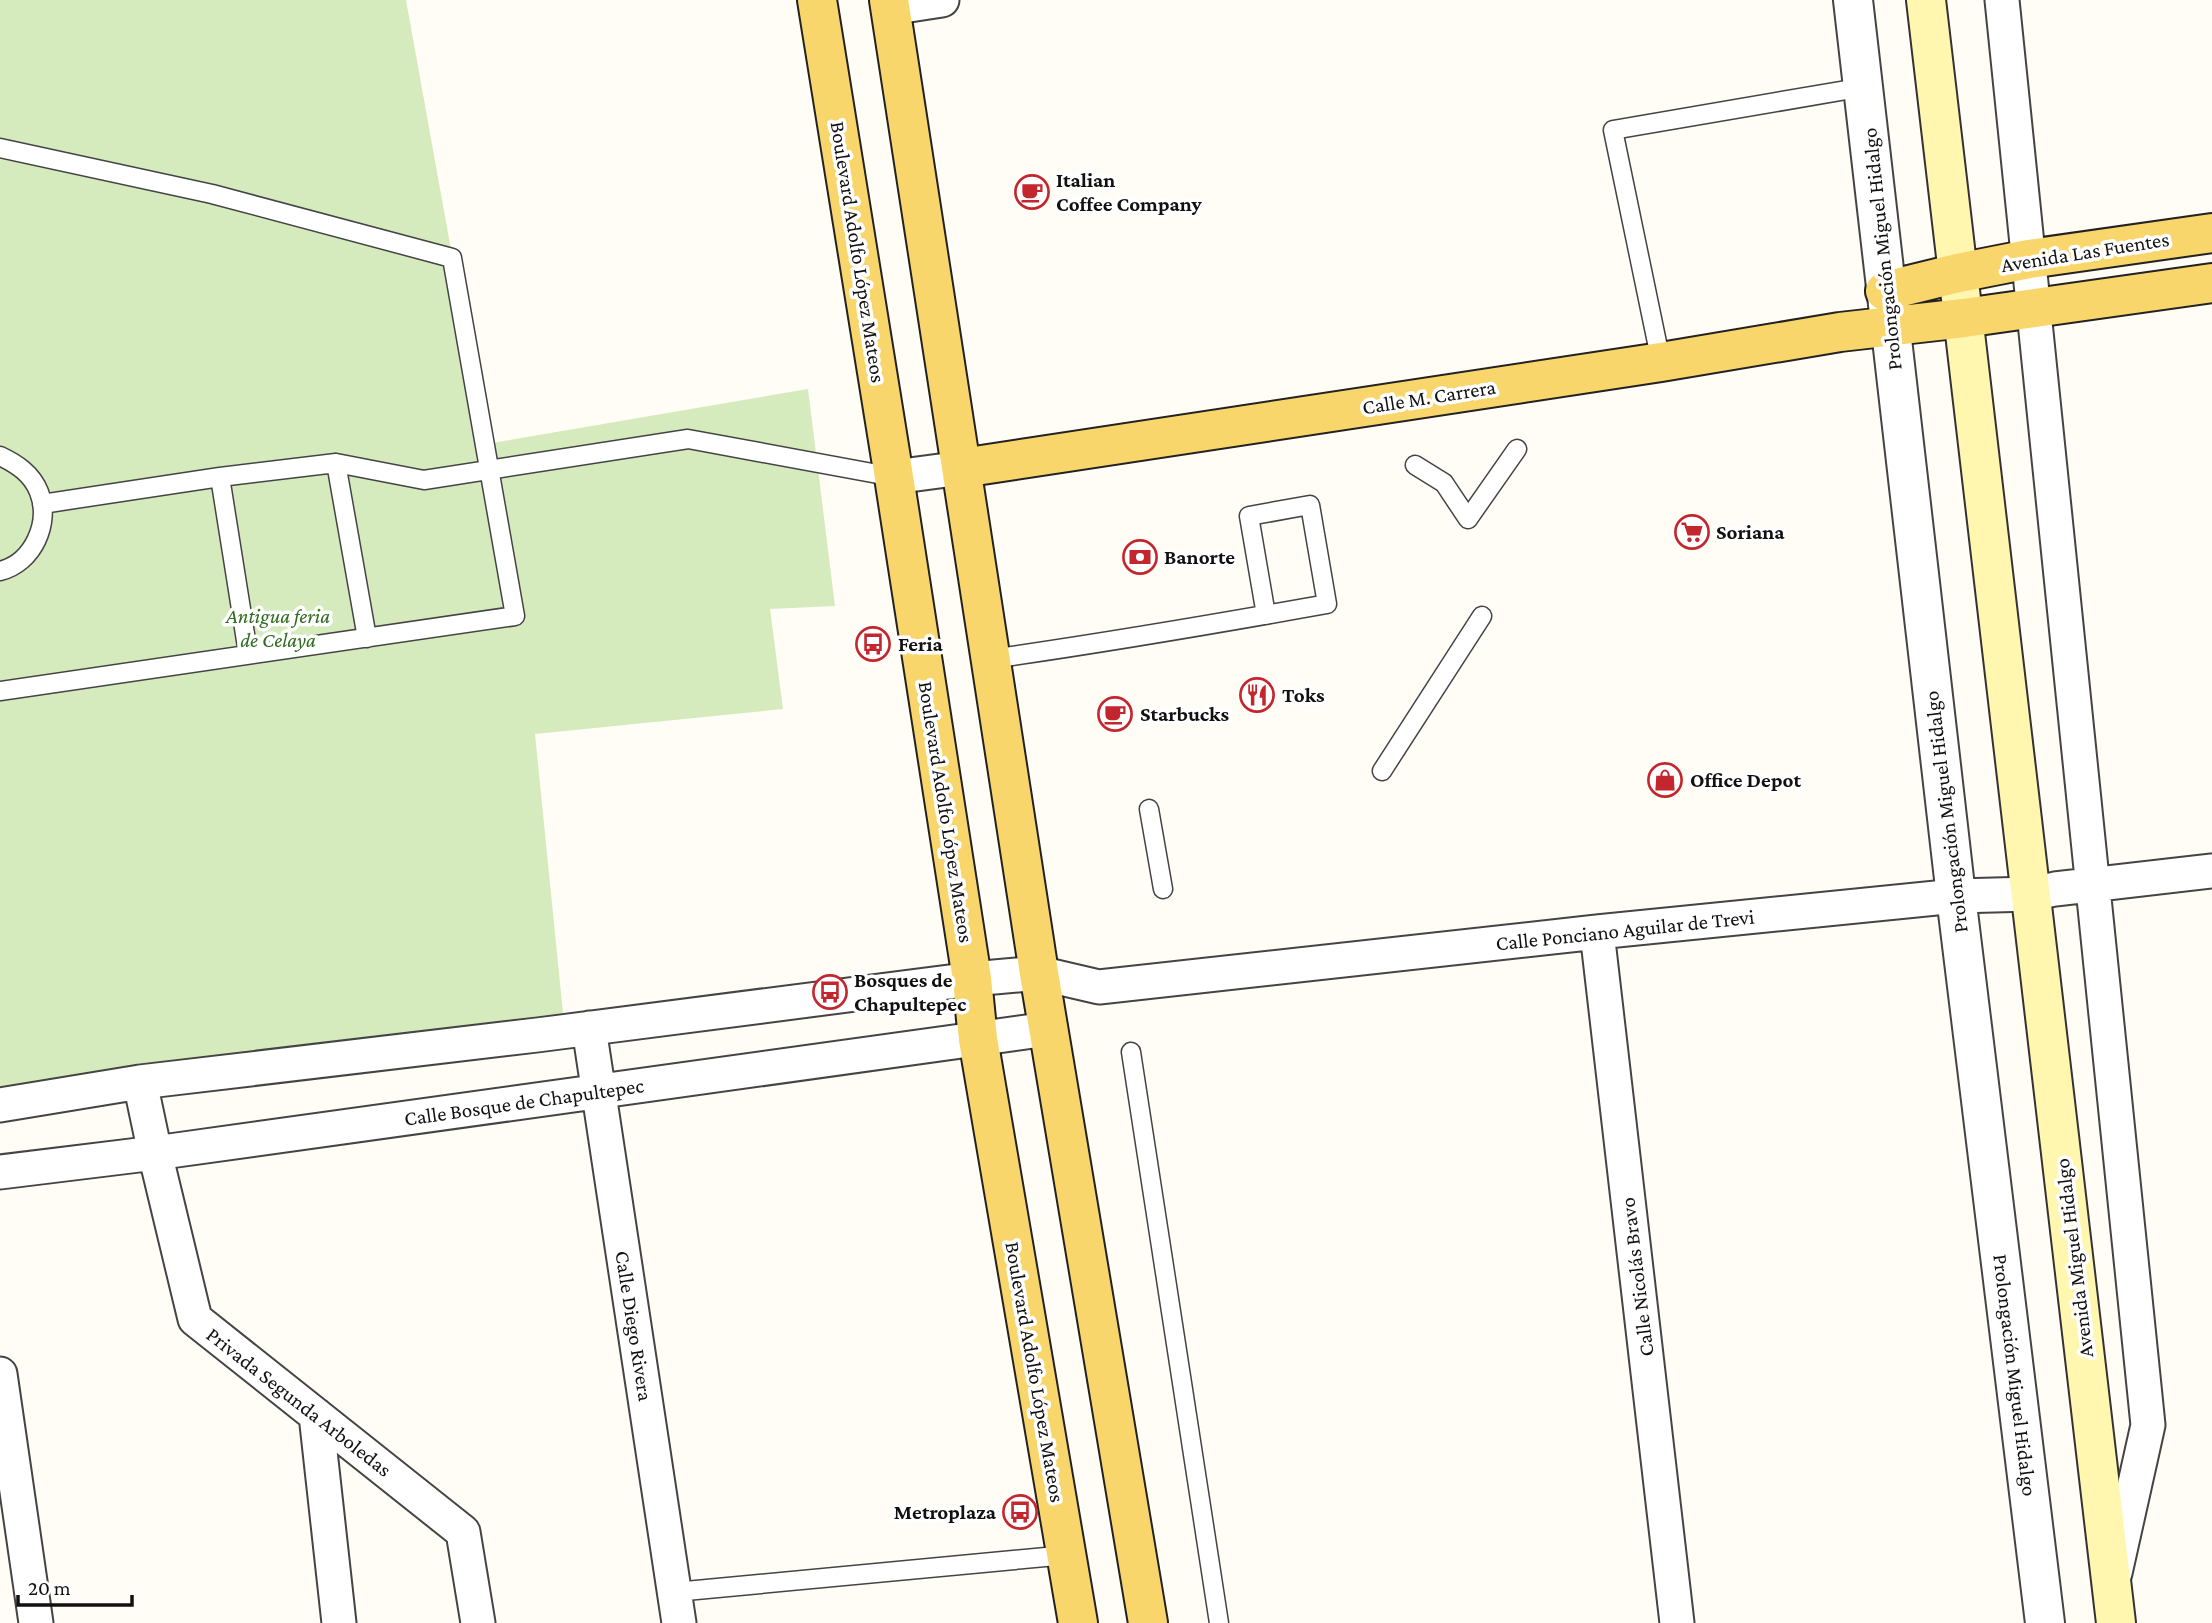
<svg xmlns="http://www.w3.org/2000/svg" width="2212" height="1623" font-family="'Crimson Pro',serif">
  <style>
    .green { fill: #d5ebbd }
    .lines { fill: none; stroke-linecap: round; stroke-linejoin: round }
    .service-casing { stroke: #444; stroke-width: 21 }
    .minor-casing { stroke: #444; stroke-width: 37 }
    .tertiary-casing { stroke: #444; stroke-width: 42 }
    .secondary-casing { stroke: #333; stroke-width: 42 }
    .primary-casing { stroke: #222; stroke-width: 42 }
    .service { stroke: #fff; stroke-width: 18 }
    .minor { stroke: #fff; stroke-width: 33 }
    .tertiary { stroke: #fff; stroke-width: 38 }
    .secondary { stroke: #fff6b0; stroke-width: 38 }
    .primary { stroke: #f9d66b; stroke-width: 38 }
    .labels { text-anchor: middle; stroke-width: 7; stroke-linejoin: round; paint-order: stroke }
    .poi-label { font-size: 21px; font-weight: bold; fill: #111; stroke: #fff; text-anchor: start }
    .street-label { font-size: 21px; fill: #111; stroke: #fff }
    .park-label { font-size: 21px; font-style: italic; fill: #2f6b1f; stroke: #fff }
  </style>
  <rect width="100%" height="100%" fill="#fffdf5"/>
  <!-- green -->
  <path class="green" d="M 0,0 L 406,0 L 486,444 L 808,389 L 835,606 L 770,609 L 783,709 L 535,734 L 563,1013 L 0,1092 Z"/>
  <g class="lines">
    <!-- service casing -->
    <g class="service-casing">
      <path id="service" d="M 0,148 L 212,194 L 452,258 L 515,616 L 0,691
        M 1661,362 L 1613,130 L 1864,87
        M 0,456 C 17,464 32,474 39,492 C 51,523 33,563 0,571
        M 336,463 L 367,638
        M 1415,465 L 1444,483 L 1468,519 L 1517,449
        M 220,477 L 248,653
        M 42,504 L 220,477 L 336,463 L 424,480 L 688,439 L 894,477
        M 991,659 C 1104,643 1215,624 1327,604 L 1310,505 L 1249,516 L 1266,615
        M 1382,771 L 1482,616
        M 1149,809 L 1163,889
        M 1131,1052 L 1219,1623
        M 675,1592 L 1067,1555"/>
    </g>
    <!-- minor casing -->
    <g class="minor-casing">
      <path id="minor" d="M 2002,0 L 2148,1425 L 2115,1573
        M 890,8 L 942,0
        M 894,477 L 962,468
        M 1597,932 L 1677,1623
        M 589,1028 L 679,1623
        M 140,1082 L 155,1153 L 195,1319 L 463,1532 L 478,1623
        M 0,1105 L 140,1082 L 537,1035 L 972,979 L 1039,973 L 1099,987 L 1597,932 L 1956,896 L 2032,894 L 2055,889 L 2212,871
        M 0,1172 L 155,1153 L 1048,1029
        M 0,1374 L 36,1623
        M 316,1415 L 339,1623"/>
    </g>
    <!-- tertiary casing -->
    <g class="tertiary-casing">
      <path id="tertiary" d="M 1853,0 L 1956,896 L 2045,1623"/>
    </g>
    <!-- secondary casing -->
    <g class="secondary-casing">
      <path id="secondary" d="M 1926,0 L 2116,1623"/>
    </g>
    <!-- primary casing -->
    <g class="primary-casing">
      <path id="primary" d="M 817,0 L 894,477 L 972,979 L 978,1039 L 1078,1623
        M 889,0 L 1039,973 L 1148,1623
        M 1885,291 L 1958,273 L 2029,259 L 2212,233
        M 962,468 L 1661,362 L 1840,332 L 1964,318 L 2212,283"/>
    </g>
    <!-- service -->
    <use href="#service" class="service"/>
    <!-- minor -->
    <use href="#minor" class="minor"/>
    <!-- tertiary -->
    <use href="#tertiary" class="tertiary"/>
    <!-- secondary -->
    <use href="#secondary" class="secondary"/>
    <!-- primary -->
    <use href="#primary" class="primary"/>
  </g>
  <!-- icons -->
  <defs>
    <g id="cafe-ring" transform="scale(1.75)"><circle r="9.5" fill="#fff" stroke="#c4262e" stroke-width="1.5"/><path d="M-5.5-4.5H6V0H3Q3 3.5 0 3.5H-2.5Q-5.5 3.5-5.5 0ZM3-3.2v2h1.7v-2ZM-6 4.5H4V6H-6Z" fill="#c4262e"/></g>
    <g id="supermarket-ring" transform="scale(1.75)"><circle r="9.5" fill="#fff" stroke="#c4262e" stroke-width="1.5"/><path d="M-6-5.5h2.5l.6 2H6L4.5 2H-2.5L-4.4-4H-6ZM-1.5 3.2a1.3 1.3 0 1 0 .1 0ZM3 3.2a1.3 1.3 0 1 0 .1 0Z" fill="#c4262e"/></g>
    <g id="bank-ring" transform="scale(1.75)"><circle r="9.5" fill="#fff" stroke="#c4262e" stroke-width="1.5"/><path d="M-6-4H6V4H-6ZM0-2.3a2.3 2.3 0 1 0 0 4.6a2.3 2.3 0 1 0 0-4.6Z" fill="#c4262e"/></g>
    <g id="bus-ring" transform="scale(1.75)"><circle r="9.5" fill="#fff" stroke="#c4262e" stroke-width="1.5"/><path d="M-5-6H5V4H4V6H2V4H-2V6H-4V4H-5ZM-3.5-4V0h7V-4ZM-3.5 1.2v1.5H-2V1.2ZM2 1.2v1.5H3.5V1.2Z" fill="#c4262e"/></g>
    <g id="restaurant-ring" transform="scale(1.75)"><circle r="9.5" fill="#fff" stroke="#c4262e" stroke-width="1.5"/><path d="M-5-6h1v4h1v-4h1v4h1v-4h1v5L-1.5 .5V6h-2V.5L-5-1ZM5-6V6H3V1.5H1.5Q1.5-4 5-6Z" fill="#c4262e"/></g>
    <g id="shop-ring" transform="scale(1.75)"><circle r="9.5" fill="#fff" stroke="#c4262e" stroke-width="1.5"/><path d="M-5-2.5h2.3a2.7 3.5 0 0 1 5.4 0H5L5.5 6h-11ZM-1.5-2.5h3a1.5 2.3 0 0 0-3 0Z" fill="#c4262e"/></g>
  </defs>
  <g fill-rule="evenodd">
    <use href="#cafe-ring" x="1032" y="192"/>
    <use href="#supermarket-ring" x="1692" y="532"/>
    <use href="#bank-ring" x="1140" y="557"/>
    <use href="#bus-ring" x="873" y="644"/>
    <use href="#restaurant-ring" x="1257" y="695"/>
    <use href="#cafe-ring" x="1115" y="714"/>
    <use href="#shop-ring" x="1665" y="780"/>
    <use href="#bus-ring" x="830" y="992"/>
    <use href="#bus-ring" x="1020" y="1512"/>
  </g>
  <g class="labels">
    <!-- poi labels -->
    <g class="poi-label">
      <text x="1056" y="187">Italian<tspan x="1056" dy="24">Coffee Company</tspan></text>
      <text x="1716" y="539">Soriana</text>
      <text x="1164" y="564">Banorte</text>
      <text x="898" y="651">Feria</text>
      <text x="1282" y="702">Toks</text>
      <text x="1140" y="721">Starbucks</text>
      <text x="1690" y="787">Office Depot</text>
      <text x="854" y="987">Bosques de<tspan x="854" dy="24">Chapultepec</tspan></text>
      <text x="996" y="1519" text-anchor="end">Metroplaza</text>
    </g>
    <!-- street labels -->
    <g class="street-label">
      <text transform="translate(1882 249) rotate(-96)" y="7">Prolongación Miguel Hidalgo</text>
      <text transform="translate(858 252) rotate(81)" y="7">Boulevard Adolfo López Mateos</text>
      <text transform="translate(2085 252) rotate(-9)" y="7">Avenida Las Fuentes</text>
      <text transform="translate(1429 397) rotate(-9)" y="7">Calle M. Carrera</text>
      <text transform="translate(946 812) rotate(81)" y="7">Boulevard Adolfo López Mateos</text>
      <text transform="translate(1946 812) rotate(-97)" y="7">Prolongación Miguel Hidalgo</text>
      <text transform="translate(1625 930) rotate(-6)" y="7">Calle Ponciano Aguilar de Trevi</text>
      <text transform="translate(524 1102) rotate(-8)" y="7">Calle Bosque de Chapultepec</text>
      <text transform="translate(2074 1258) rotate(-97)" y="7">Avenida Miguel Hidalgo</text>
      <text transform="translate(1637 1277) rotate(-97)" y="7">Calle Nicolás Bravo</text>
      <text transform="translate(634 1326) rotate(81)" y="7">Calle Diego Rivera</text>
      <text transform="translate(1035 1372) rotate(80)" y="7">Boulevard Adolfo López Mateos</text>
      <text transform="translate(2015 1375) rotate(83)" y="7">Prolongación Miguel Hidalgo</text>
      <text transform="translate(299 1402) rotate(38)" y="7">Privada Segunda Arboledas</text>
    </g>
    <!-- park labels -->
    <g class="park-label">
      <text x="278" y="623">Antigua feria<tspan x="278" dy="24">de Celaya</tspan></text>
    </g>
  </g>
  <!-- scale -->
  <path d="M18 1595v10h114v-10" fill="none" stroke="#111111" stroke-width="3.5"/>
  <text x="28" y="1595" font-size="21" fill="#111111" stroke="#ffffff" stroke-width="5" paint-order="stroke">20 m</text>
</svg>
